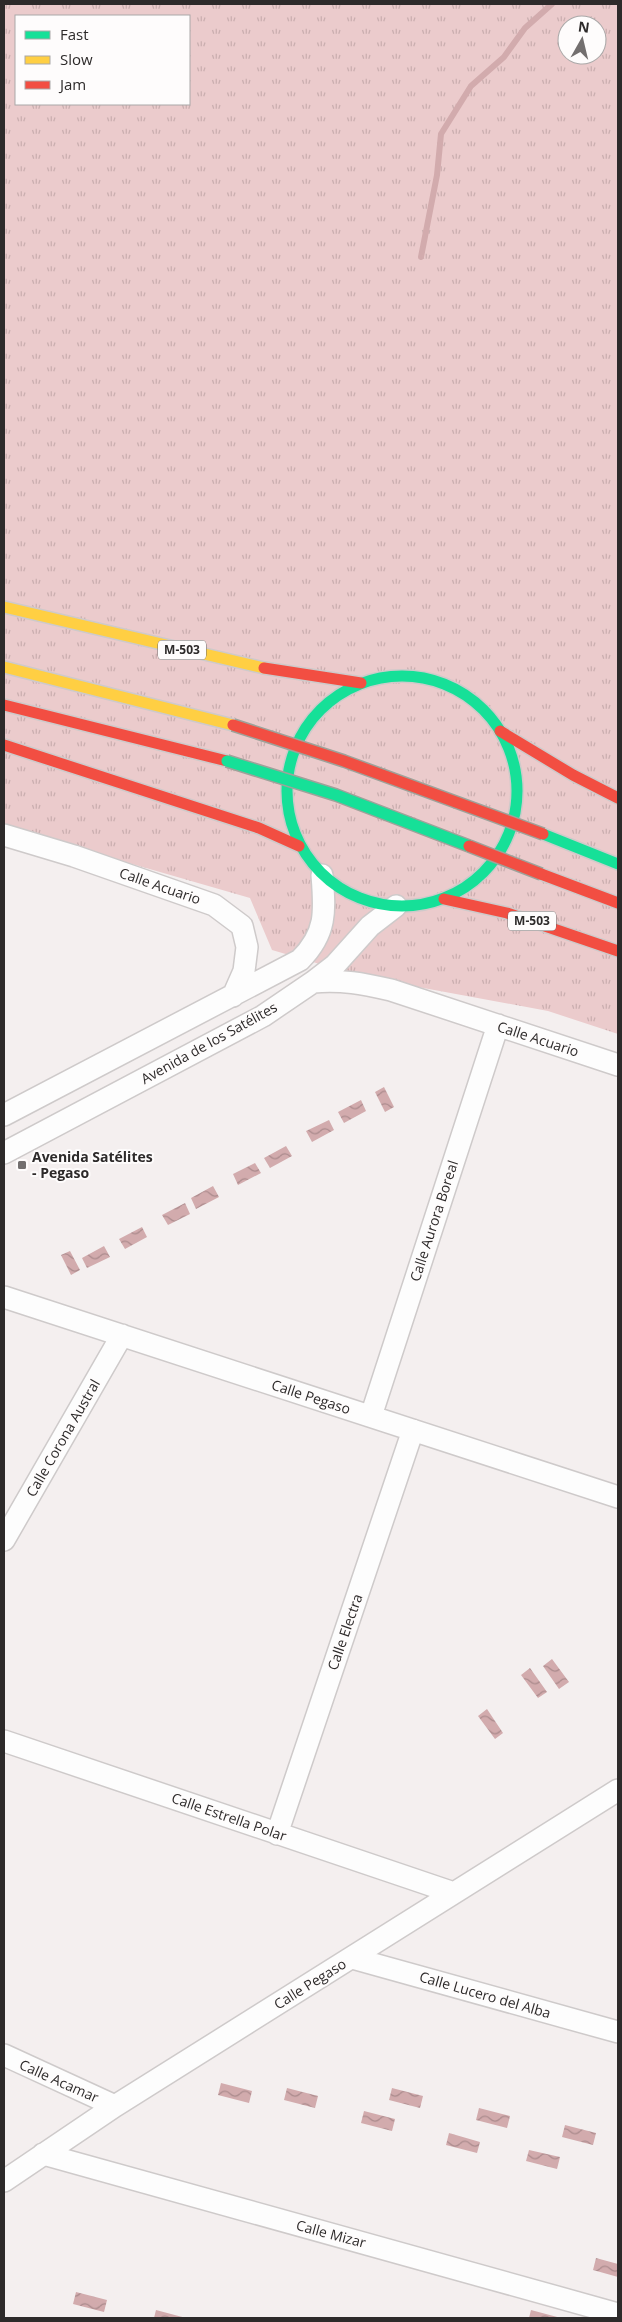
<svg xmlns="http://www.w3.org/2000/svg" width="622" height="2322" font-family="'Open Sans',sans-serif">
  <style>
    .grass { fill: url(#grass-tufts); fill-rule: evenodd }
    .water { fill: url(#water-waves) }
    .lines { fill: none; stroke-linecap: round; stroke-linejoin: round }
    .stream { stroke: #d2abad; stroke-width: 6 }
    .street-casing { stroke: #cecaca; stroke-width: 24 }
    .fast-casing { stroke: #cecaca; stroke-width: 14 }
    .slow-casing { stroke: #cecaca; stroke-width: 14 }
    .jam-casing { stroke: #cecaca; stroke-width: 14 }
    .street { stroke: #fdfdfd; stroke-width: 21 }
    .fast { stroke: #16e098; stroke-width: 11 }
    .slow { stroke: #ffcf43; stroke-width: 11 }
    .jam { stroke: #f24e42; stroke-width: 11 }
    .fast-bridge-casing { stroke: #9ea29a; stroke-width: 14; stroke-linecap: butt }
    .jam-bridge-casing { stroke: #9ea29a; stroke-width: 14; stroke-linecap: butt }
    .fast-bridge { stroke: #16e098; stroke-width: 11 }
    .jam-bridge { stroke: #f24e42; stroke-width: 11 }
    .poi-dot { fill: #736f6f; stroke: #fefcfc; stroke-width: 2 }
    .labels { text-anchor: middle; stroke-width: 4; stroke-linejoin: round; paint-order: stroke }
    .shield { fill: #fefcfc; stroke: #6c6969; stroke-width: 1 }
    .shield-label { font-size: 12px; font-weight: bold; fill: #2d2a2a }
    .street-label { font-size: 14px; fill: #2d2a2a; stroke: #fefcfc }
    .poi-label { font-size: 14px; font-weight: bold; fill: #2d2a2a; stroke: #fefcfc; text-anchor: start }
  </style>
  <defs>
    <pattern id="grass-tufts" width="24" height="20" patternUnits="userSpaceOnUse" patternTransform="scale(1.25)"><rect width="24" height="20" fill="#ebcbcc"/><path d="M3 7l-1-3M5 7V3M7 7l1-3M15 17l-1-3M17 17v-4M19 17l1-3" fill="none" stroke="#caaeaf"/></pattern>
    <pattern id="water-waves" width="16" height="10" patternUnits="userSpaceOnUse" patternTransform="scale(1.25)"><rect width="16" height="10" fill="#d2abad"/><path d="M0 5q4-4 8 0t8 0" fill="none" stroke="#ab8b8d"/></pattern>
  </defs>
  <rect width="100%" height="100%" fill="#f4efef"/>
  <!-- grass -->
  <path class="grass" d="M 4,4 L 618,4 L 618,1034 L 548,1011 L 364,977 L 272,950 L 250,898 L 4,827 ZM 16,16 L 189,16 L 189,104 L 16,104 ZM 567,25 L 597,25 L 597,55 L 567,55 Z"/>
  <!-- water -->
  <path class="water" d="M 384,1087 L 394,1107 L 385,1112 L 375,1092 Z
    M 361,1100 L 366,1111 L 344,1123 L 338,1112 Z
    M 329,1120 L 334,1130 L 312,1142 L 306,1131 Z
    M 286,1146 L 292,1156 L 270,1168 L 264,1158 Z
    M 255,1163 L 261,1173 L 238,1185 L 233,1174 Z
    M 213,1186 L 219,1197 L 196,1209 L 191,1198 Z
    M 185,1203 L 190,1214 L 168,1225 L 162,1215 Z
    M 142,1227 L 147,1237 L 125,1249 L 119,1239 Z
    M 104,1246 L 110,1257 L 87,1268 L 82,1258 Z
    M 70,1251 L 80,1270 L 71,1275 L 61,1255 Z
    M 552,1659 L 569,1682 L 559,1689 L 543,1666 Z
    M 530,1668 L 547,1692 L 538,1698 L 521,1675 Z
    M 487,1709 L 503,1733 L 495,1739 L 478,1716 Z
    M 221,2083 L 252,2091 L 249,2103 L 218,2095 Z
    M 287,2088 L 318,2096 L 315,2108 L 284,2100 Z
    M 392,2088 L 423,2096 L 420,2108 L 389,2100 Z
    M 479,2108 L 510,2116 L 507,2128 L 476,2120 Z
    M 364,2111 L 395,2119 L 392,2131 L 361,2123 Z
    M 565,2125 L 596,2133 L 593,2145 L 562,2137 Z
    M 449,2133 L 480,2142 L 477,2153 L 446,2145 Z
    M 529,2150 L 560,2157 L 557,2169 L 526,2161 Z
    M 596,2258 L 618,2264 L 618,2277 L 593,2270 Z
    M 76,2292 L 107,2300 L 104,2312 L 73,2304 Z
    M 156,2310 L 186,2318 L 154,2318 Z
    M 531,2310 L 561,2318 L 529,2318 Z"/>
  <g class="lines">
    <!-- stream -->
    <path class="stream" d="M 421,257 L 437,175 L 441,134 L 471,86 L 504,57 L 525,28 L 552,4"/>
    <!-- street casing -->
    <g class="street-casing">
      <path id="street" d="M 4,835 L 74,856 L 214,905 L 242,926 L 247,947 L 244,971 L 233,996
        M 313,982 C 341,979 364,984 391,990 L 618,1065
        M 4,1115 L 300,960 C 327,933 325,911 322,875
        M 4,1153 L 263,1016 L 313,982 L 335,965 L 370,926 L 396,906
        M 4,1297 L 618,1497
        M 371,1416 L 498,1025
        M 4,1540 L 122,1335
        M 4,1741 L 454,1893
        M 277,1834 L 413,1430
        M 352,1958 L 618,2032
        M 4,2055 L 115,2106
        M 43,2154 L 618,2314
        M 4,2181 L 115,2106 L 618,1790"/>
    </g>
    <!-- fast casing -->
    <g class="fast-casing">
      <path id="fast" d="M287 791a115 115 0 1 1 230 0a115 115 0 1 1-230 0Z
        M 543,834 L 618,864"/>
    </g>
    <!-- slow casing -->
    <g class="slow-casing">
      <path id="slow" d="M 4,607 L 264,668
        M 4,667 L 233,725"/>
    </g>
    <!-- jam casing -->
    <g class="jam-casing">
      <path id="jam" d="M 264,668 L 361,683
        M 4,705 L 227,761
        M 500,731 L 573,775 L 618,798
        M 4,745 L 259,828 L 299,846
        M 541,874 L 618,903
        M 444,899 L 507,913 L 618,951"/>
    </g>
    <!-- street -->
    <use href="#street" class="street"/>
    <!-- fast -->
    <use href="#fast" class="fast"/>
    <!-- slow -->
    <use href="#slow" class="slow"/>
    <!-- jam -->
    <use href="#jam" class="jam"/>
    <!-- fast-bridge casing -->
    <g class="fast-bridge-casing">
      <path id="fast-bridge" d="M 227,761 L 336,795 L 469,846"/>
    </g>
    <!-- jam-bridge casing -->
    <g class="jam-bridge-casing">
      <path id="jam-bridge" d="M 233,725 L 344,761 L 543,834
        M 469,846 L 541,874"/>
    </g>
    <!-- fast-bridge -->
    <use href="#fast-bridge" class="fast-bridge"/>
    <!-- jam-bridge -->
    <use href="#jam-bridge" class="jam-bridge"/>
  </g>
  <!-- markers -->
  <rect class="poi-dot" x="17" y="1160" width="10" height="10" rx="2.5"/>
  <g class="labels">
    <!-- shield labels -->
    <g class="shield">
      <rect x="158" y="640.5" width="48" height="19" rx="4"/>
      <rect x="508" y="911.5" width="48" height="19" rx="4"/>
    </g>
    <g class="shield-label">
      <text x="182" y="654">M-503</text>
      <text x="532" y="925">M-503</text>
    </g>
    <!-- street labels -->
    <g class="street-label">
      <text transform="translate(160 886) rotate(19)" y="5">Calle Acuario</text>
      <text transform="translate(538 1039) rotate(18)" y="5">Calle Acuario</text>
      <text transform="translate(209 1043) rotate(-29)" y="5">Avenida de los Satélites</text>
      <text transform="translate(434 1221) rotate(-72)" y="5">Calle Aurora Boreal</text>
      <text transform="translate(311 1397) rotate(18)" y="5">Calle Pegaso</text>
      <text transform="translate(63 1438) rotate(-60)" y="5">Calle Corona Austral</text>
      <text transform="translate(345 1632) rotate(-71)" y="5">Calle Electra</text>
      <text transform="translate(229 1817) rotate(19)" y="5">Calle Estrella Polar</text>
      <text transform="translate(310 1984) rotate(-32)" y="5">Calle Pegaso</text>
      <text transform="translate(485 1995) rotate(16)" y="5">Calle Lucero del Alba</text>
      <text transform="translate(59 2081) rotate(24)" y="5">Calle Acamar</text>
      <text transform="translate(331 2234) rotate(15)" y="5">Calle Mizar</text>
    </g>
    <!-- poi labels -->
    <g class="poi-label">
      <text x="32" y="1162">Avenida Satélites<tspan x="32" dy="16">- Pegaso</tspan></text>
    </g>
  </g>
  <!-- border -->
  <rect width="622" height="2322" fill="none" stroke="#2d2a2a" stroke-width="10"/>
  <!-- legend -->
  <rect x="15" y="15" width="175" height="90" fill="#fefcfc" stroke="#aaa8a8"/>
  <rect x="25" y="31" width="25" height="8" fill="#16e098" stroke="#aaa8a8"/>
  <text x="60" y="40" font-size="15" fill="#2d2a2a">Fast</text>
  <rect x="25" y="56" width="25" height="8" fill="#ffcf43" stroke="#aaa8a8"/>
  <text x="60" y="65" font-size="15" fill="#2d2a2a">Slow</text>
  <rect x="25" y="81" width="25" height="8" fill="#f24e42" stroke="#aaa8a8"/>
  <text x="60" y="90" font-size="15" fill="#2d2a2a">Jam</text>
  <!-- north arrow -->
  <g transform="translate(582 40) rotate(8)"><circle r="24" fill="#fefcfc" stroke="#aaa8a8"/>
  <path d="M0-4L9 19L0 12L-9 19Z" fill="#736f6f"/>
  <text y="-8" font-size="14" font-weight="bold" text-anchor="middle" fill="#2d2a2a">N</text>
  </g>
</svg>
